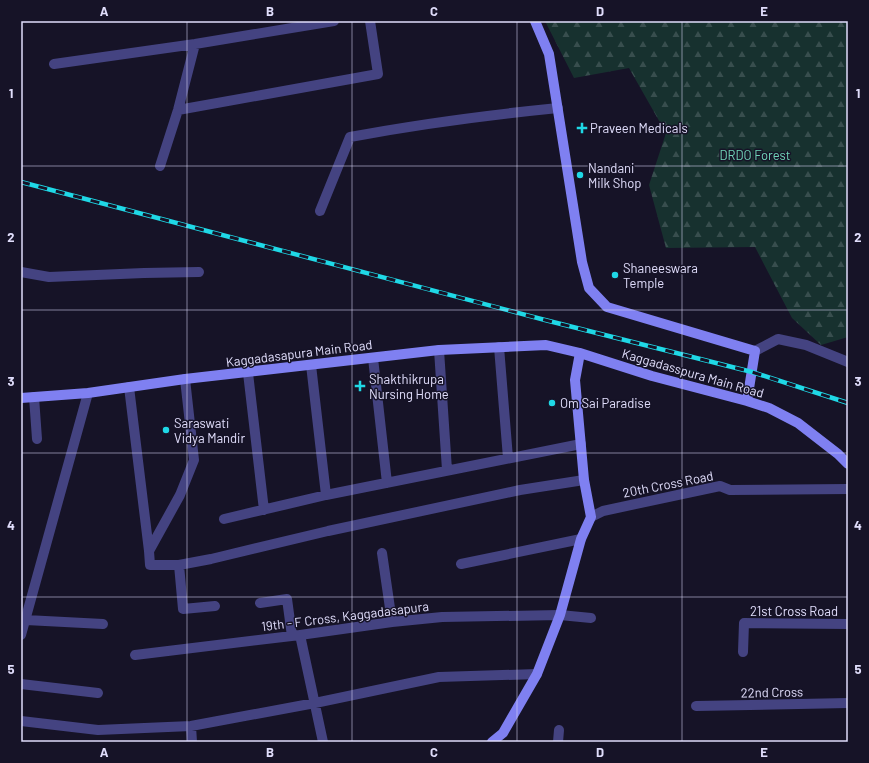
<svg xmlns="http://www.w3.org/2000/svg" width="869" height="763" font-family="Barlow,sans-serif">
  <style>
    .forest { fill: url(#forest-firs) }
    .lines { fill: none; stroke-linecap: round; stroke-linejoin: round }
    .street { stroke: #444381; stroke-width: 10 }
    .secondary { stroke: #7f80f1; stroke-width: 10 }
    .rail-casing { stroke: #1fd8e6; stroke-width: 4.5 }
    .rail { stroke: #161327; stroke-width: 3; stroke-dasharray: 9; stroke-linecap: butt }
    .grid { fill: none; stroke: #e0ddfb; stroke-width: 1; stroke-opacity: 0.55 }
    .poi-dot { fill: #1fd8e6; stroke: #161327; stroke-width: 1.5 }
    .labels { text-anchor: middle; stroke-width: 3; stroke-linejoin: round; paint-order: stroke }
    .poi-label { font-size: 13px; fill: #e0ddfb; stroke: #161327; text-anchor: start }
    .park-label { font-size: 13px; fill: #70d4b8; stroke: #161327 }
    .street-label { font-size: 13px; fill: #e0ddfb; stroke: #161327 }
    .neatline { fill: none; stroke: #e0ddfb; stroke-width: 1.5 }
    .grid-label { font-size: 13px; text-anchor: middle; font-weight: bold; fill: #e0ddfb }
  </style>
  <defs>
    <pattern id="forest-firs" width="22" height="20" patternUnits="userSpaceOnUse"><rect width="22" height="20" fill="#17312f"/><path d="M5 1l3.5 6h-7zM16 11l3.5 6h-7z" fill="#384e4e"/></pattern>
  </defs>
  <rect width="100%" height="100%" fill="#161327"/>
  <!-- forest -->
  <path class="forest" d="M 545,21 L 848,21 L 848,337 L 821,345 L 792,318 L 755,247 L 666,248 L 649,185 L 666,133 L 629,68 L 574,78 Z"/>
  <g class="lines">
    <!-- street -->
    <path class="street" d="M 54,64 L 195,44 L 334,21
      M 178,110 L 378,74 L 370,21
      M 160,166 L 178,110 L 195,44
      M 320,211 L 350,137 C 419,124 488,115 558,108
      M 21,272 L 49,277 L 144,273 L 199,272
      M 499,347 L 508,458
      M 439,350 L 447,470
      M 755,351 L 778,339 L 806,345 L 848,362
      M 373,358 L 387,483
      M 311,365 L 326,495
      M 248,373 L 264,510
      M 129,387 L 149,551 L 150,565 L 179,565 L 211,559 L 328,531 L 520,490 L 584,480
      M 34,397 L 37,439
      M 591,517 L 603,511 L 720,486 L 730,490 L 848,489
      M 224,519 L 326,495 L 581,444
      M 149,551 L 180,495 L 194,460 L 185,379
      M 382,553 L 392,622
      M 461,564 L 581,539
      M 179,565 L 183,609 L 215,606
      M 260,603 L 287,599 L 292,636
      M 26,620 L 103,624
      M 21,635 L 88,393
      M 300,635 L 323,742
      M 743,652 L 744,623 L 848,624
      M 135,655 L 300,635 L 392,622 L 442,617 L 560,615 L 591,618
      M 21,684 L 98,693
      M 696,706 L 848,703
      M 21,721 L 98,730 L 191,726 L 315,703 L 439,677 L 537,674
      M 191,726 L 192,742
      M 558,742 L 559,730"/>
    <!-- secondary -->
    <path class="secondary" d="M 535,21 L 549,54 L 582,262 L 589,288 L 607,307 L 755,351 L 747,401
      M 21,398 L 88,393 L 185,379 L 439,350 L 546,345 L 580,353 L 652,376 L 747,401 L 769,408 L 798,423 L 838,454 L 848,464
      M 492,742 L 503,733 L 537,674 L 560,615 L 581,539 L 591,517 L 584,480 L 575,380 L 580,353"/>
    <!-- rail casing -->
    <g class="rail-casing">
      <path id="rail" d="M 21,182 L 545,320 L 752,372 L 848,403"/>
    </g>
    <!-- rail -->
    <use href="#rail" class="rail"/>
  </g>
  <!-- grid -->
  <path class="grid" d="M 187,21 L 187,742M 352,21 L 352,742M 517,21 L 517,742M 682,21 L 682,742M 21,166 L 848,166M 21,310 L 848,310M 21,453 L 848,453M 21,597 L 848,597"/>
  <!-- markers -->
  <g class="poi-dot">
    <path d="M580 122h4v4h4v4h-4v4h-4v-4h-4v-4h4z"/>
    <circle cx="580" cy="175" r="4"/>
    <circle cx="615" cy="275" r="4"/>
    <path d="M358 380h4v4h4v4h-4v4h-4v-4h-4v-4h4z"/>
    <circle cx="552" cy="403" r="4"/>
    <circle cx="166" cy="430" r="4"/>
  </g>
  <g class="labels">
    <!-- poi labels -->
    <g class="poi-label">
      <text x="590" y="133">Praveen Medicals</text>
      <text x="588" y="173">Nandani<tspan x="588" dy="15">Milk Shop</tspan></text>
      <text x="623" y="273">Shaneeswara<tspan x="623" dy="15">Temple</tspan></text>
      <text x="369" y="384">Shakthikrupa<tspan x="369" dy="15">Nursing Home</tspan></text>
      <text x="560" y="408">Om Sai Paradise</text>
      <text x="174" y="428">Saraswati<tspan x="174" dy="15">Vidya Mandir</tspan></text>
    </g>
    <!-- park labels -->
    <g class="park-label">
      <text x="755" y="160">DRDO Forest</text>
    </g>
    <!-- street labels -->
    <g class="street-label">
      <text transform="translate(299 353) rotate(-7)" y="5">Kaggadasapura Main Road</text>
      <text transform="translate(693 373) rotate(16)" y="5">Kaggadasspura Main Road</text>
      <text transform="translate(668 484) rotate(-11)" y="5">20th Cross Road</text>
      <text x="794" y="616">21st Cross Road</text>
      <text transform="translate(345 616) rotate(-7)" y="5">19th - F Cross, Kaggadasapura</text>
      <text transform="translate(772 692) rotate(-1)" y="5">22nd Cross</text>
    </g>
  </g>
  <!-- border -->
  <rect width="869" height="763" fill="none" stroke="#161327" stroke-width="44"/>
  <rect x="22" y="22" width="825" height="719" class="neatline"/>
  <g class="grid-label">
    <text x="104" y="16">A</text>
    <text x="270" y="16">B</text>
    <text x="434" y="16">C</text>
    <text x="600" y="16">D</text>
    <text x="764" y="16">E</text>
    <text x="11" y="98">1</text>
    <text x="858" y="98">1</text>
    <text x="11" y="242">2</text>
    <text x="858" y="242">2</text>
    <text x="11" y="386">3</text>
    <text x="858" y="386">3</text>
    <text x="11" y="530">4</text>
    <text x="858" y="530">4</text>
    <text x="11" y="674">5</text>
    <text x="858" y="674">5</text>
    <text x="104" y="757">A</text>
    <text x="270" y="757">B</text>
    <text x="434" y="757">C</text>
    <text x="600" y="757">D</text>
    <text x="764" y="757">E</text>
  </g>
</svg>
